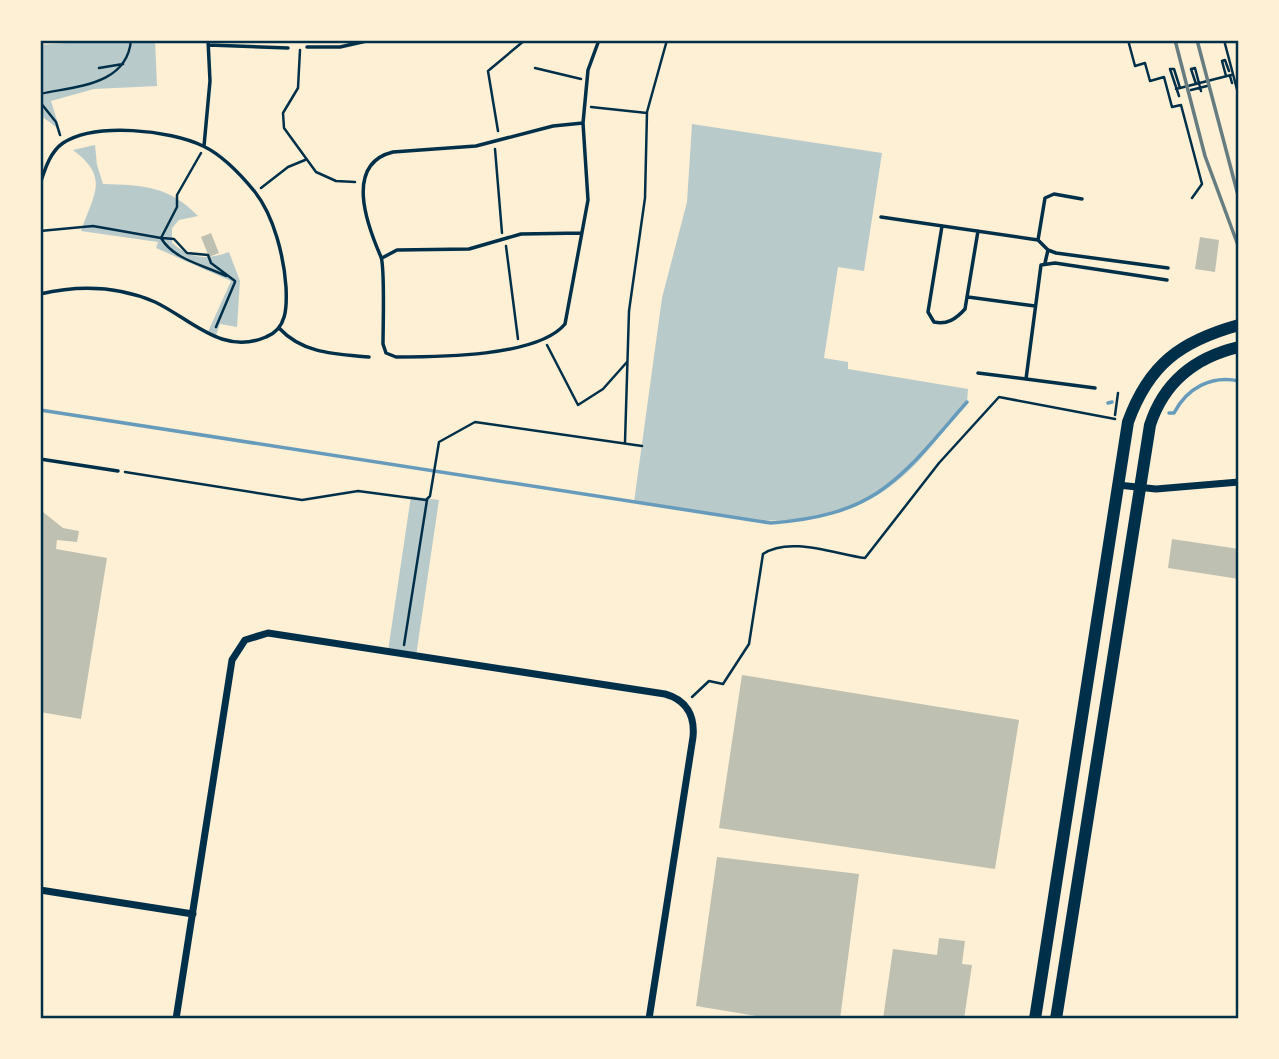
<svg xmlns="http://www.w3.org/2000/svg" width="1279" height="1059" font-family="'Source Sans 3',sans-serif">
  <style>
    .green { fill: #b9caca }
    .lines { fill: none; stroke-linecap: round; stroke-linejoin: round }
    .stream { stroke: #669bbc; stroke-width: 3.5 }
    .building { fill: #bec0b2 }
    .path { stroke: #003049; stroke-width: 2.5 }
    .service { stroke: #003049; stroke-width: 3.5 }
    .minor { stroke: #003049; stroke-width: 7 }
    .trunk { stroke: #003049; stroke-width: 12 }
    .rail { stroke: #657d81; stroke-width: 3.5 }
    .neatline { fill: none; stroke: #003049; stroke-width: 2.5 }
  </style>
  <rect width="100%" height="100%" fill="#fdf0d5"/>
  <!-- green -->
  <path class="green" d="M 104,40 L 155,40 L 157,86 L 94,89 L 51,101 L 61,133 L 59,135 L 56,127 L 40,115 L 40,45 Z
    M 692,124 L 882,153 L 864,271 L 838,267 L 824,358 L 848,362 L 848,369 L 968,389 L 967,402 C 945,428 923,461 896,482 C 819,544 722,516 634,502 L 662,298 L 687,202 Z
    M 95,145 L 97,165 L 103,184 C 143,185 169,186 198,216 L 179,220 L 172,228 L 172,243 C 191,259 206,260 229,252 L 240,281 L 237,327 L 220,324 L 215,338 L 207,334 L 231,281 L 156,248 L 158,242 L 81,231 C 94,193 110,178 73,150 Z
    M 411,496 L 439,500 L 416,656 L 388,651 Z"/>
  <g class="lines">
    <!-- stream -->
    <path class="stream" d="M 1108,403 L 1112,402
      M 40,410 L 771,523 C 879,515 901,477 967,402
      M 1169,413 L 1174,413 C 1187,388 1211,375 1239,381"/>
  </g>
  <!-- building -->
  <path class="building" d="M 211,233 L 219,253 L 209,257 L 201,237 Z
    M 1200,237 L 1219,240 L 1215,272 L 1195,269 Z
    M 43,512 L 63,528 L 79,531 L 77,542 L 57,540 L 56,549 L 107,558 L 81,719 L 40,712 Z
    M 1172,539 L 1239,549 L 1239,579 L 1168,568 Z
    M 742,675 L 1019,720 L 995,869 L 719,828 Z
    M 717,857 L 859,874 L 840,1019 L 774,1019 L 696,1006 Z
    M 939,938 L 965,941 L 962,964 L 972,965 L 964,1019 L 883,1019 L 893,949 L 937,955 Z"/>
  <g class="lines">
    <!-- path -->
    <path class="path" d="M 1128,40 L 1135,66 L 1145,63 L 1150,81 L 1164,77 L 1172,107 L 1181,105 L 1202,184 L 1192,198
      M 1224,40 L 1239,97
      M 300,50 L 298,88 L 283,113 L 284,128 L 316,172 L 336,181 L 355,182
      M 99,68 L 123,64
      M 535,68 L 581,79
      M 1226,76 L 1222,61 L 1225,60 L 1229,71
      M 1230,76 L 1232,83
      M 1196,84 L 1191,69 L 1195,68 L 1201,91
      M 1176,89 L 1231,75
      M 1191,90 L 1207,86
      M 40,94 C 75,86 127,86 131,40
      M 1179,96 L 1170,69 L 1174,69 L 1180,88
      M 40,102 L 56,122 L 60,135
      M 591,107 L 647,113
      M 498,131 L 488,71 L 525,40
      M 495,149 L 502,233
      M 261,188 L 288,167 L 305,160
      M 40,231 L 93,226 L 161,238 L 177,207 L 177,195 L 201,153
      M 161,238 C 174,260 204,265 226,276
      M 162,238 L 174,239 L 187,253 L 208,255 L 211,263 L 235,281
      M 506,246 L 518,339
      M 216,327 L 235,282
      M 547,345 L 578,405 L 603,389 L 627,362
      M 1115,415 L 1118,393
      M 625,442 L 629,311 L 645,198 L 647,112 L 667,40
      M 125,472 L 302,500 L 358,491 L 426,500 L 430,496 L 439,442 L 475,422 L 642,446
      M 404,645 L 427,500
      M 692,697 L 709,681 L 723,684 L 749,644 L 763,554 C 789,536 835,554 865,558 L 939,463 L 999,397 L 1115,419"/>
    <!-- service -->
    <path class="service" d="M 209,45 L 288,48
      M 307,47 L 340,47 L 371,40
      M 583,123 L 553,126 L 476,146 L 393,152 C 344,164 367,225 381,257 C 385,268 383,328 383,344 L 386,353 L 396,357 C 437,357 538,357 565,324 L 588,200 L 583,123 L 588,70 L 599,40
      M 204,146 L 210,81 L 208,40
      M 40,184 C 45,169 50,152 63,143 C 96,122 169,130 203,146 C 222,155 242,176 255,192 C 274,216 284,257 286,287 C 287,307 287,329 266,337 C 222,356 191,319 155,302 C 118,286 79,285 40,294
      M 1082,199 L 1054,194 L 1045,198 L 1038,240 L 1048,250 L 1056,253 L 1168,268
      M 881,217 L 1038,240
      M 942,226 L 928,312 L 934,322 C 947,325 956,319 965,309 L 978,231
      M 382,258 L 397,250 L 469,249 L 521,234 L 582,233
      M 1045,263 L 1048,250
      M 968,297 L 1035,306
      M 279,328 C 303,354 336,354 369,357
      M 978,373 L 1026,379
      M 1095,388 L 1026,379 L 1041,265 L 1055,263 L 1167,280
      M 40,459 L 118,471"/>
    <!-- minor -->
    <path class="minor" d="M 1118,485 L 1156,489 L 1239,482
      M 40,890 L 193,914
      M 176,1019 L 232,660 L 245,640 L 268,633 L 665,694 C 687,700 695,716 693,737 L 649,1019"/>
    <!-- trunk -->
    <path class="trunk" d="M 1035,1019 L 1128,422 C 1149,364 1181,341 1239,325
      M 1056,1019 L 1150,425 C 1164,382 1196,357 1239,347"/>
    <!-- rail -->
    <path class="rail" d="M 1175,40 L 1205,156 L 1239,248
      M 1197,40 L 1239,199"/>
  </g>
  <!-- border -->
  <rect width="1279" height="1059" fill="none" stroke="#fdf0d5" stroke-width="84"/>
  <rect x="42" y="42" width="1195" height="975" class="neatline"/>
</svg>
